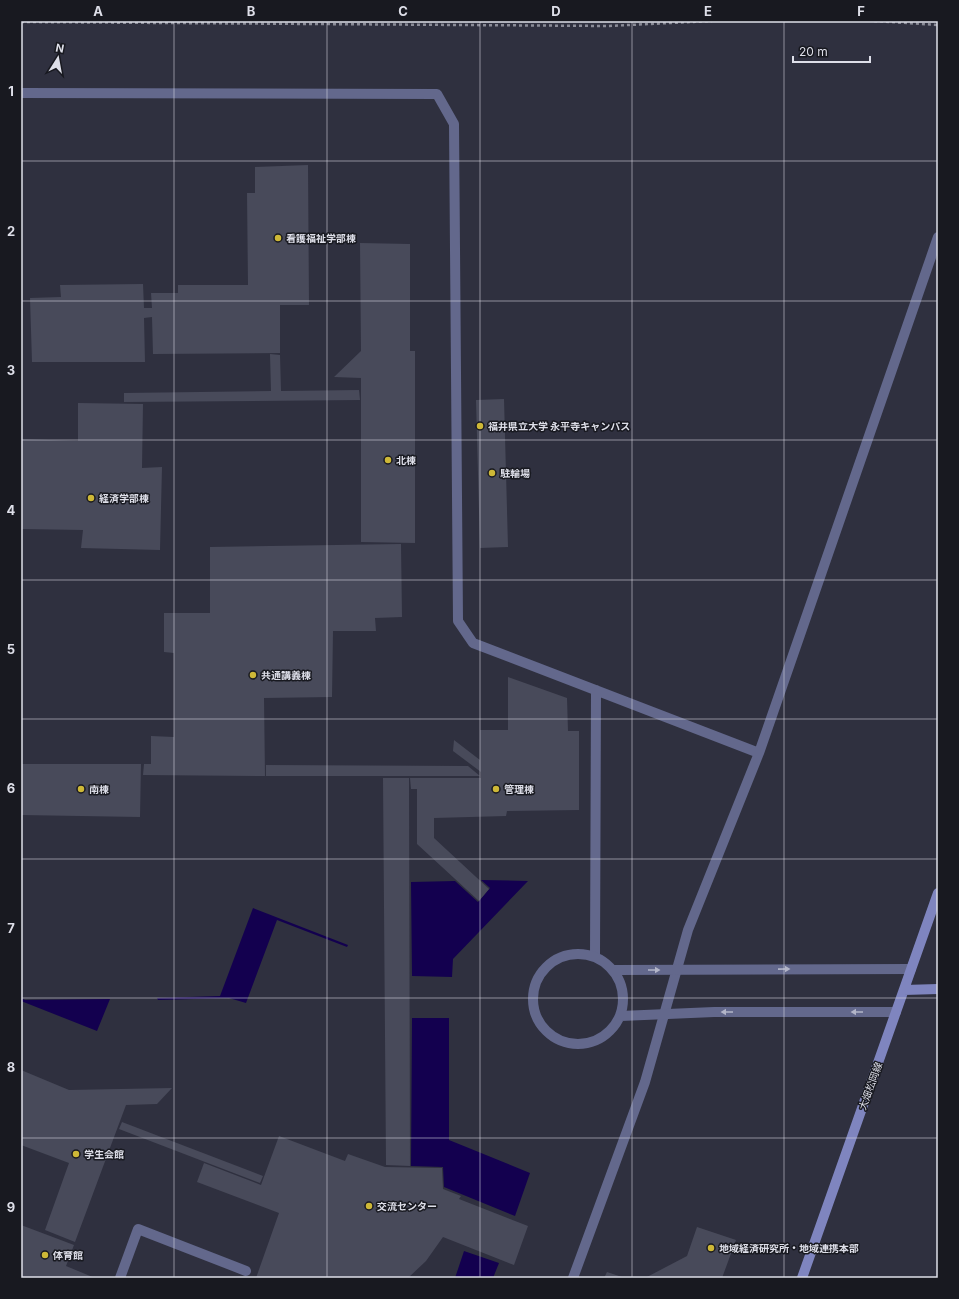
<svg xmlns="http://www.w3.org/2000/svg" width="959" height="1299" font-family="Inter,'Noto Sans JP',sans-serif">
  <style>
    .water { fill: #13004f }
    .building { fill: #484a5a }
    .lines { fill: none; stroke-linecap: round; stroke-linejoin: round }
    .path { stroke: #8b8c98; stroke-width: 2.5; stroke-dasharray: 3 3; stroke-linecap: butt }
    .lane { stroke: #63688c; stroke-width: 10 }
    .street { stroke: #63688c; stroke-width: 10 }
    .secondary { stroke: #7f85bf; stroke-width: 10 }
    .oneway { fill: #b3b5c8 }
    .grid { fill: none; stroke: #dedfe9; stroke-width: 1; stroke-opacity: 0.55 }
    .poi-dot { fill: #ceb837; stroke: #181920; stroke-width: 1.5 }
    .labels { text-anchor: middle; stroke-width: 3; stroke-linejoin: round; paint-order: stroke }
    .poi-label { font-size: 10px; font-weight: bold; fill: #dedfe9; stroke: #181920; text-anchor: start }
    .street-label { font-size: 10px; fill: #dedfe9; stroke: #181920 }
    .neatline { fill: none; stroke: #dedfe9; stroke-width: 1.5 }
    .grid-label { font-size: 13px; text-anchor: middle; font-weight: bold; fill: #dedfe9 }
  </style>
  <rect width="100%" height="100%" fill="#2f303f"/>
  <!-- water -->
  <path class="water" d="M 481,880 L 528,881 L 453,959 L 452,977 L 412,976 L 411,882 L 455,881 L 478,902 L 490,888 Z
    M 253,908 L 348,945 L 347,947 L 277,920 L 246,1003 L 229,998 L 158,1000 L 157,998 L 220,996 Z
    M 21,998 L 25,1000 L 110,999 L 97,1031 L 21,1001 Z
    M 412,1018 L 449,1018 L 449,1140 L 530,1173 L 515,1216 L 444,1187 L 443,1167 L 411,1166 Z
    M 464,1251 L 499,1263 L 493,1278 L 455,1278 Z"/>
  <!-- building -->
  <path class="building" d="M 308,165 L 309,305 L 280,305 L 280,353 L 153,354 L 152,317 L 144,318 L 145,362 L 32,362 L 30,298 L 61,297 L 60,285 L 143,284 L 144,308 L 152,308 L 151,293 L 178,293 L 178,285 L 248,285 L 247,193 L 255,193 L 255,167 Z
    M 360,243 L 410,244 L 410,351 L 415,351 L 415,543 L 361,542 L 361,378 L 334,377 L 361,351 Z
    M 270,354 L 280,355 L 281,391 L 359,390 L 360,400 L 124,402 L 124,393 L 271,391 Z
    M 504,399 L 508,547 L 480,548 L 476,400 Z
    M 78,403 L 143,404 L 142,468 L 162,467 L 160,550 L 81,548 L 83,530 L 21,529 L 21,439 L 78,441 Z
    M 401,544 L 402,617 L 375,618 L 376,631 L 333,631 L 332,697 L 264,698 L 265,776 L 143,775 L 144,764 L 151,764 L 151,736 L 174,737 L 174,653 L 164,652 L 164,613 L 210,613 L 210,547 Z
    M 508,677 L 567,698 L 568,731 L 579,731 L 579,810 L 507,811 L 506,816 L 434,818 L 434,838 L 489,889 L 479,901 L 417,844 L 417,789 L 411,789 L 410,778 L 481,778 L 481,772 L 453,751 L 454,740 L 480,760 L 480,730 L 508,730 Z
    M 21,764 L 141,764 L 140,817 L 21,815 Z
    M 266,765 L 468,766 L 480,776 L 266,776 Z
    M 383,778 L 409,778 L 410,1166 L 386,1165 Z
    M 21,1070 L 69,1090 L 172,1088 L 157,1104 L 126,1105 L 75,1242 L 45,1230 L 69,1163 L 21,1145 Z
    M 122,1122 L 263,1176 L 260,1183 L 119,1129 Z
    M 279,1136 L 345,1161 L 348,1154 L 385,1167 L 442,1168 L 443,1189 L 461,1196 L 459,1199 L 528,1226 L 514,1265 L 443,1237 L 426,1261 L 408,1278 L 256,1278 L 279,1213 L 197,1182 L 204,1163 L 261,1185 Z
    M 21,1225 L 74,1245 L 66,1266 L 95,1278 L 21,1278 Z
    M 697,1227 L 736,1240 L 722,1278 L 645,1278 L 687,1256 Z
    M 607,1272 L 625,1278 L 604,1278 Z"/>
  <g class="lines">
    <!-- path -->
    <path class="path" d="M 874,21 L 938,25
      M 21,22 L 608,26 L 712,21"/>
    <!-- lane -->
    <path class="lane" d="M 21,93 L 437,94 L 454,124 L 458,621 L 473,643 L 759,753
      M 595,956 L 596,690
      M 120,1278 L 138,1229 L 246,1271
      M 573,1278 L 645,1082 L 688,930 L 759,753 L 938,237"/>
    <!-- street -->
    <path class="street" d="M533 999a45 45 0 1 1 90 0a45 45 0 1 1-90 0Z
      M 615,970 L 911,969
      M 621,1016 L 714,1012 L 896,1012"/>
    <!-- secondary -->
    <path class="secondary" d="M 904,990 L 938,989
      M 802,1278 L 938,893"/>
  </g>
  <!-- one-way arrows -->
  <defs><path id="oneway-solid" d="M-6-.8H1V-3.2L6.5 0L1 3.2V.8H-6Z"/></defs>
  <g class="oneway">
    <use href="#oneway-solid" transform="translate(784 969) rotate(-1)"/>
    <use href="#oneway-solid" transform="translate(654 970)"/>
    <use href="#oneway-solid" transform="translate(727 1012) rotate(-180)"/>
    <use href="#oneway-solid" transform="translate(857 1012) rotate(-180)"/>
  </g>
  <!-- grid -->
  <path class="grid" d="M 174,21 L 174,1278M 327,21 L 327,1278M 480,21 L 480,1278M 632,21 L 632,1278M 784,21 L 784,1278M 21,161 L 938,161M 21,301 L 938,301M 21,440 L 938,440M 21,580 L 938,580M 21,719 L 938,719M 21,859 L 938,859M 21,998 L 938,998M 21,1138 L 938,1138"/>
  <!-- markers -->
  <g class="poi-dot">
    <circle cx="278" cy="238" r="4"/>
    <circle cx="480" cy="426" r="4"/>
    <circle cx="388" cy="460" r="4"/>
    <circle cx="492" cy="473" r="4"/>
    <circle cx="91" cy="498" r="4"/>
    <circle cx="253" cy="675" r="4"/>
    <circle cx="81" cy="789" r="4"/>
    <circle cx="496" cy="789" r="4"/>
    <circle cx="76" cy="1154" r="4"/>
    <circle cx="369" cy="1206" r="4"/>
    <circle cx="711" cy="1248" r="4"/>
    <circle cx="45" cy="1255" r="4"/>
  </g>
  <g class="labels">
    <!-- poi labels -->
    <g class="poi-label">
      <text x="286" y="242">看護福祉学部棟</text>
      <text x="488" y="430">福井県立大学 永平寺キャンパス</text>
      <text x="396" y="464">北棟</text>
      <text x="500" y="477">駐輪場</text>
      <text x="99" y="502">経済学部棟</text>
      <text x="261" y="679">共通講義棟</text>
      <text x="89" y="793">南棟</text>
      <text x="504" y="793">管理棟</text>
      <text x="84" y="1158">学生会館</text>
      <text x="377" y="1210">交流センター</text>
      <text x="719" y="1252">地域経済研究所・地域連携本部</text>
      <text x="53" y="1259">体育館</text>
    </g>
    <!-- street labels -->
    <g class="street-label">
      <text transform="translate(870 1086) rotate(-70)" y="4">大畑松岡線</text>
    </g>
  </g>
  <!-- border -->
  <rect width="959" height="1299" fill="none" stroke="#181920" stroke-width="44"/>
  <!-- north arrow -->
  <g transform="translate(58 58) rotate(11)" stroke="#181920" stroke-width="3" paint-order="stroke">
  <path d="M0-3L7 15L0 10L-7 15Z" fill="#dedfe9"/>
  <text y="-6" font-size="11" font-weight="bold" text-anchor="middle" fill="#dedfe9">N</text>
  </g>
  <!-- scale -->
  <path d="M793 56v6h77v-6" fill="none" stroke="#dedfe9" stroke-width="2"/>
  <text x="799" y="56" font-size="12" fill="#dedfe9" stroke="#181920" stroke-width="3" paint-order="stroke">20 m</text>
  <rect x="22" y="22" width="915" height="1255" class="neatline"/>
  <g class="grid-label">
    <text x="98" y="16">A</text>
    <text x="251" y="16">B</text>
    <text x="403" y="16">C</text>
    <text x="556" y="16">D</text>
    <text x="708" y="16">E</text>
    <text x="861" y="16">F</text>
    <text x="11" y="96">1</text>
    <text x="11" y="236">2</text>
    <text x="11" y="375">3</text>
    <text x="11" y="515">4</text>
    <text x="11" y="654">5</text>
    <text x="11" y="793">6</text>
    <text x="11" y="933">7</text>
    <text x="11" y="1072">8</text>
    <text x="11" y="1212">9</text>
  </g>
</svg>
